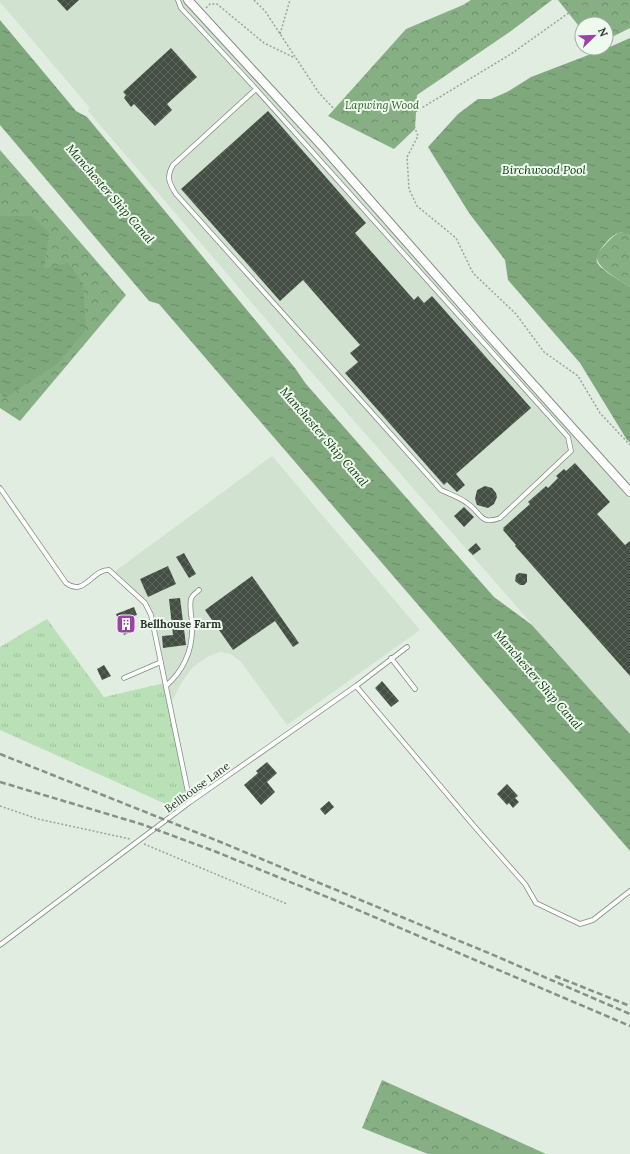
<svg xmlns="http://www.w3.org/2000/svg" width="630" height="1154" font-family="Lora,serif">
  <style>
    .built { fill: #d1e2d0 }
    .grass { fill: url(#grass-tufts) }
    .forest { fill: url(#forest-crowns) }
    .water { fill: url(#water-ripples) }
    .building { fill: url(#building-cross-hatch) }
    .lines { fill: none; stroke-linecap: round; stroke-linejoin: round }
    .service-casing { stroke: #828d82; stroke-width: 5.5 }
    .minor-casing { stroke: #828d82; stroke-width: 10 }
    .path { stroke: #9aa39a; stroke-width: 1.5; stroke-dasharray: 2 2; stroke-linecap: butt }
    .service { stroke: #fff; stroke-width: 4 }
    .minor { stroke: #fff; stroke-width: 8 }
    .rail { stroke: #878f86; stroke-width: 2.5; stroke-dasharray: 6 3; stroke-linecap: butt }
    .labels { text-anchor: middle; stroke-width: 4; stroke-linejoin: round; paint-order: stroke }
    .park-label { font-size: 11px; font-style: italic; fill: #2a6028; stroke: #eefaed }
    .poi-label { font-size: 11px; font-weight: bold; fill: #303430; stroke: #eefaed; text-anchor: start }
    .street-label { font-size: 11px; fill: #303430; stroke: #eefaed }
    .water-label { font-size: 12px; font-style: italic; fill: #083308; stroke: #eefaed }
  </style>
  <defs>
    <pattern id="grass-tufts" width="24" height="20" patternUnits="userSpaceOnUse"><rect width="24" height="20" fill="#b9e0b6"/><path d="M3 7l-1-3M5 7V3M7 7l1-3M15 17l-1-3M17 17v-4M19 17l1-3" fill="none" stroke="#9fc19d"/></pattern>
    <pattern id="forest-crowns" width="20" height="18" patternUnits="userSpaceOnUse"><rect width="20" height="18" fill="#87af84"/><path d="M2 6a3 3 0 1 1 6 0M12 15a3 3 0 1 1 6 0" fill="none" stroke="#6f8f6c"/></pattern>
    <pattern id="water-ripples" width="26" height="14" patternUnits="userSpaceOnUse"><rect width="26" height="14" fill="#80a87d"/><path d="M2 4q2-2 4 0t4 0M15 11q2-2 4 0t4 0" fill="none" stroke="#698a67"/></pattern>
    <pattern id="building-cross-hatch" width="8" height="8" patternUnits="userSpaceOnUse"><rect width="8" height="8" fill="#444e44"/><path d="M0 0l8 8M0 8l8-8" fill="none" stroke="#5d655d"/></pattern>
  </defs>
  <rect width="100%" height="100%" fill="#e1ede0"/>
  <!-- built -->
  <path class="built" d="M 0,0 L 184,0 L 630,499 L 630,736 L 299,358 L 88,111 L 90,108 L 0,2 Z
    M 272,456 L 420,630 L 287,725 L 241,662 L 231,654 L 220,652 L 209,656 L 193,667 L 183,680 L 172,701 L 153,615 L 147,602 L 114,572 Z"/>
  <!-- grass -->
  <path class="grass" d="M 47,619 L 104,697 L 165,683 L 189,801 L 177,809 L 0,730 L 0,647 Z"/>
  <!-- forest -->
  <path class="forest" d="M 471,0 L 552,0 L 511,31 L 417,95 L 415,129 L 394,149 L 328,116 L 406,29 L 463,5 Z
    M 558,0 L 630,0 L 630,28 L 606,40 L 606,24 L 582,24 L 582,30 Z
    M 0,150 L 126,295 L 20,421 L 0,408 Z
    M 618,233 L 626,233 L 630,236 L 630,287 C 622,281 595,268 597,256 C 598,252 601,249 604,246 C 608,241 612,237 618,233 Z
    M 382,1080 L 546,1154 L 428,1154 L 362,1128 Z"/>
  <!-- water -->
  <path class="water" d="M 0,20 L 76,111 L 87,117 L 295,368 L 306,384 L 494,597 L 532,625 L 630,734 L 630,851 L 159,304 L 149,301 L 0,125 Z
    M 630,38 L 630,236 C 627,233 623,232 618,233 C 611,235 594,254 597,262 C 601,271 622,281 630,287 L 630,442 L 627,440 L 580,363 L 508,280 L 505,260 L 469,213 L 428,147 L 458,114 L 478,99 L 491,99 L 507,92 L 531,77 L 612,46 Z
    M 0,216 L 31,216 L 49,232 L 44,269 L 68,263 L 83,284 L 86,330 L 57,364 L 5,398 L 0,393 Z"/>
  <!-- building -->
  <path class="building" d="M 57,0 L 79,0 L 67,11 Z
    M 171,48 L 197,77 L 167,104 L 172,110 L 155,126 L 134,104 L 131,107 L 124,98 L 126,95 L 123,92 Z
    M 268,111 L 366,223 L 355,233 L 414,300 L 418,296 L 424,303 L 432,296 L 531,408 L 456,474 L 465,485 L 457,492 L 447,482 L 444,485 L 345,373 L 358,362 L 350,353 L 360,345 L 303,280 L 280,301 L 181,189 Z
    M 575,463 L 610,502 L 597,514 L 625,545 L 630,541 L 630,676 L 523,555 L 515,546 L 516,545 L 503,530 L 504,529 L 503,528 L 530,504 L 528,502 L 546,486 L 548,488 L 558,478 L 556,476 L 564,469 L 566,471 Z
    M 485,486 L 492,488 L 496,493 L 497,497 L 494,504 L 488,508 L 477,505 L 475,499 L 477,490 Z
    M 464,507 L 474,517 L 464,527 L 454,516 Z
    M 476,543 L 481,549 L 473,555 L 468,550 Z
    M 184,553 L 196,574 L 189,578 L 176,557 Z
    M 168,566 L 176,584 L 148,597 L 140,579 Z
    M 519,573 L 527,574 L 527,582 L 524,585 L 520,585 L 515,581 L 516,575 Z
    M 252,576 L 299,643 L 293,647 L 275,621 L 233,650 L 205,610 Z
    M 180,598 L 186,645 L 163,648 L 162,636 L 173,635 L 169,599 Z
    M 134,607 L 137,615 L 130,617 L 135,630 L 124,635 L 116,614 Z
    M 104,665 L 111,676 L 102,680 L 97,669 Z
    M 382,681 L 399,701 L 391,707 L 375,688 Z
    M 267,762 L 277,773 L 267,782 L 275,792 L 261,805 L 244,785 L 258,773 L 256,771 Z
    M 507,784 L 518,796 L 515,798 L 519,802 L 513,808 L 509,803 L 507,805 L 497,794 Z
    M 329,801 L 334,807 L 325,815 L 320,809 Z"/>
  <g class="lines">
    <!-- service casing -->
    <g class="service-casing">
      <path id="service" d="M 178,0 L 181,8 L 256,89 L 568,437 L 571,451 L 500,518 C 480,526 481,512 467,503 C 459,497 449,494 441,490 L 176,194 C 169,183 166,177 173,165 L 256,89
        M 0,488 L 66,583 C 85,597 92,569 109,570 L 145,603 L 151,615 L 190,802
        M 391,658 L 415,689
        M 124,678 L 161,662
        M 166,686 C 184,670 193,649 192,625 C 192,617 189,607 191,599 C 192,595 196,593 199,590
        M 356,686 L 474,826 L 525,884 L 536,903 L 580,924 L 593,920 L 630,891
        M 0,945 L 190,802 L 356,686 L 407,647"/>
    </g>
    <!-- minor casing -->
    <g class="minor-casing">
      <path id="minor" d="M 188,0 L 323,147 L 486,332 L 630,492"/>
    </g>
    <!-- path -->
    <path class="path" d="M 254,0 L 265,11 L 319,93 L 337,112 L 343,120 L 359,129 L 371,124 L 410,115 L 511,54 L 577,7 L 603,0
      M 206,8 L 210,4 L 217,4 L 264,43 L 295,58
      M 280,34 L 290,0
      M 410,115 L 418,136 L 407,157 L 409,189 L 417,206 L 456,238 L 473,273 L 516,314 L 544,352 L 578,376 L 600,413 L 630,445
      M 0,806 L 38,819 L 130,839
      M 144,844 L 287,904"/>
    <!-- service -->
    <use href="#service" class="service"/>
    <!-- minor -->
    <use href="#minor" class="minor"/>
    <!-- rail -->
    <path class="rail" d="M 0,754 L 218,841 L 491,954 L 630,1014
      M 0,782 L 141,824 L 214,851 L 332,899 L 630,1026
      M 555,976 L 630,1006"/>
  </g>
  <!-- icons -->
  <defs>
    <g id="building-square" transform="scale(1)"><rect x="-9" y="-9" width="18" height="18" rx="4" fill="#9e40aa" stroke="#eefaed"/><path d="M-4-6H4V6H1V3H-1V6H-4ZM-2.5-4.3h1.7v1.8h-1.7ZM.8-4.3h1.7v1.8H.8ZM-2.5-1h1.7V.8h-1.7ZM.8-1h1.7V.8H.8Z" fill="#fff"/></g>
  </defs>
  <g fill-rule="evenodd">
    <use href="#building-square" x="126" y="624"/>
  </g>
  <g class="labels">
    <!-- park labels -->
    <g class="park-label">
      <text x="382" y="109">Lapwing Wood</text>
    </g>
    <!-- poi labels -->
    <g class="poi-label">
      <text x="140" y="628">Bellhouse Farm</text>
    </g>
    <!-- street labels -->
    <g class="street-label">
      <text transform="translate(197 787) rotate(-36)" y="4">Bellhouse Lane</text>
    </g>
    <!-- water labels -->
    <g class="water-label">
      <text x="544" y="174">Birchwood Pool</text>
      <text transform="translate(110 194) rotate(49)" y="4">Manchester Ship Canal</text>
      <text transform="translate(324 437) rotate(49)" y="4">Manchester Ship Canal</text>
      <text transform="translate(538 680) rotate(49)" y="4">Manchester Ship Canal</text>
    </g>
  </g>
  <!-- north arrow -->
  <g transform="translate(594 36) rotate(67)"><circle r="19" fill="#eefaed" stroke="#a2aba1"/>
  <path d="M0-3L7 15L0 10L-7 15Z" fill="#9e40aa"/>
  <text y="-6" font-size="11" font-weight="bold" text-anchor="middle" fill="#303430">N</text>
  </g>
</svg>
